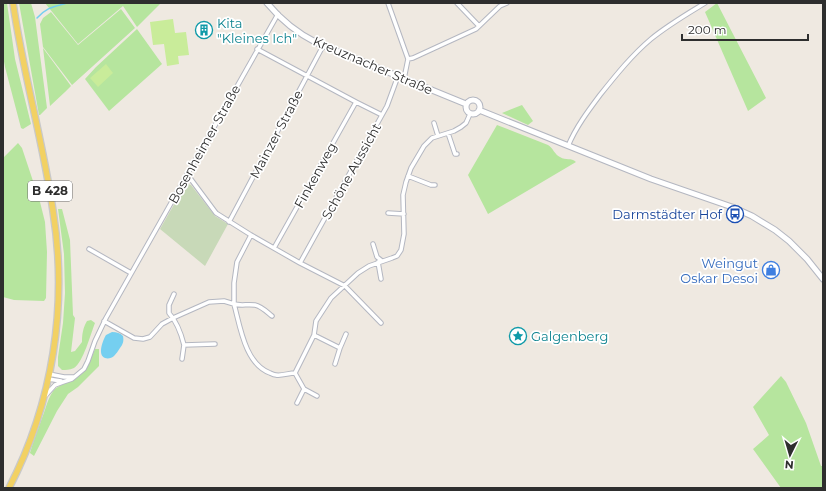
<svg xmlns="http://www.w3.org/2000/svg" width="826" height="491" font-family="Montserrat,sans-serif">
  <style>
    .green { fill: #b6e59e }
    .cemetery { fill: #c8d9b8 }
    .pitch { fill: #c9ec9a }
    .water { fill: #75cff0 }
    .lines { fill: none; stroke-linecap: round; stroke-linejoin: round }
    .stream { stroke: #75cff0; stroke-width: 1.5 }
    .minor-casing { stroke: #b4b7c1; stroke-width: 5.5 }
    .secondary-casing { stroke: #b4b7c1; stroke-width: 7 }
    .primary-casing { stroke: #c9c9c9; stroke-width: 8 }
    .minor { stroke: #fff; stroke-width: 3.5 }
    .secondary { stroke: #fff; stroke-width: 5 }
    .primary { stroke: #f2d163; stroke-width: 5.5 }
    .labels { text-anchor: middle; stroke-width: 3.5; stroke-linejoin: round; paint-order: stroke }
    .shield { fill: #fff; stroke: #6d6d6d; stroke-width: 1 }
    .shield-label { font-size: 12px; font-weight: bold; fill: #2e2e2e }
    .culture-label { font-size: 13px; fill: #0d838f; stroke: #fff; text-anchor: start }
    .street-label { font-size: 13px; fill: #2e2e2e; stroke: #fff }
    .transit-label { font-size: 13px; fill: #164399; stroke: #fff; text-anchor: end }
    .shop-label { font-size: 13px; fill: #366cbe; stroke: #fff; text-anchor: end }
  </style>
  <rect width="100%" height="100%" fill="#efe9e1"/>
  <!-- green -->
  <path class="green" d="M 3,3 L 7,3 L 15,59 L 31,124 L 23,129 L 21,128 L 5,67 L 3,56 Z
    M 19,3 L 31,3 L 35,17 L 38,40 L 47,108 L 40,115 L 39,115 Z
    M 45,3 L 161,3 L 137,27 L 123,6 L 78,44 Z
    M 717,3 L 766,98 L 748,111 L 705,12 Z
    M 121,9 L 135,28 L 72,85 L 43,47 L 40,24 L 43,18 L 51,12 L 78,45 Z
    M 137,29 L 162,64 L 109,111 L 85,79 L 96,67 Z
    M 43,48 L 71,86 L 65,92 L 51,73 L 65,92 L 50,106 Z
    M 522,105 L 533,121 L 528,125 L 502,113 Z
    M 497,125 L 548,145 C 553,148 555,155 560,157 C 566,161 571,157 576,162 L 488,214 L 468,175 Z
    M 18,143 L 22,148 L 40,202 L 45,222 L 47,252 L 46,298 L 44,301 L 14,300 L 3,297 L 3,158 Z
    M 58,209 L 62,209 L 70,240 L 73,315 L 75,318 L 71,352 L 75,351 L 82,342 C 82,334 83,328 87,321 L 91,320 L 95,323 C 91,333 83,363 74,368 C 69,370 66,370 62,370 L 58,366 L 58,357 L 63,323 L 65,293 L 64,254 Z
    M 95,349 L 99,349 L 99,366 L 78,387 L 68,394 L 57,411 L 34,456 L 30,453 C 33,441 38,430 42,418 C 46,409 47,399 54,390 C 59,385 67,383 73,380 C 86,374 90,361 95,349 Z
    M 781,376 L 786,382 L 806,423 L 821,466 L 823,466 L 823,488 L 781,488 L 753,449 L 769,435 L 753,407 Z"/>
  <!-- cemetery -->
  <path class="cemetery" d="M 188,184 L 191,185 L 215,216 L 228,224 L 205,266 L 160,229 L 184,187 Z"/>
  <!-- pitch -->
  <path class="pitch" d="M 173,19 L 175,33 L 186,32 L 189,55 L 178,56 L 179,64 L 167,66 L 164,44 L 153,45 L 150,22 Z
    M 106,64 L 113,73 L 98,87 L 90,78 Z"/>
  <!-- water -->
  <path class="water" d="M 112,332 C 117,332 120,333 123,336 C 124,341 123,344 120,348 C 118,351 116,354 114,356 C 112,358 108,359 105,358 C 97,355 103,340 106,335 Z"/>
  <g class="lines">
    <!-- stream -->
    <path class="stream" d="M 37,18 C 47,7 53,7 67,3"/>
    <!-- minor casing -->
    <g class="minor-casing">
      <path id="minor" d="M 388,3 L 408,59 L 404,79
        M 457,3 L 479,26
        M 257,49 L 356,102 L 382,115
        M 408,59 L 413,58 L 476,29 L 500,6 L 507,3
        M 434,123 L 438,136
        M 448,133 L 455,154 L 457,154
        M 568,146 C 576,127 588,111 600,95 C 616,75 632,55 651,39 C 668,25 687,14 705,3
        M 187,174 L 216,213 L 251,235 L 300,263 L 345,286 L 381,323
        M 408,176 L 431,185 L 435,185
        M 388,213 L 404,214
        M 229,222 L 323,46
        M 251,235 L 237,262 L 234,283 L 234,304 C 241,306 247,304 255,305 C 261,306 267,312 272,316
        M 373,244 L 377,257 L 382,261
        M 274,248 L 356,102
        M 89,249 L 131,273
        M 378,262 L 381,279
        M 300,263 L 382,115 L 387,106 L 398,76
        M 174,294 L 169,305 L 169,313 C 177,322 181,333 184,345 L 215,344
        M 104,321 L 134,338 L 143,339 L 150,337 L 162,324 L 173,318 L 209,302 L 224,301 L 234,304 C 240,326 245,364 270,373 C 272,374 274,375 276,375 C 282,376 289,373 295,373 L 314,335 L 316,321 L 331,298 L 358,273 L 369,266 L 392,258 L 397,256 L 401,250 L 404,234 L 403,195 L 406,182 L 411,168 L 424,146 L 432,138 L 454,131 L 461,127 L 466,123 L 470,114
        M 314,335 L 340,348 L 335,364
        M 340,348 L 346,334
        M 182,359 L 184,345
        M 295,373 L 304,389 L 297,403
        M 49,374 L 64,377 L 74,377
        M 48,379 L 61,381
        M 304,389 L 317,396
        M 46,395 L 55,385 L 63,382 L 72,379 L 84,369 L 88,361 L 95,341 L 106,318 L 278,14"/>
    </g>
    <!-- secondary casing -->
    <g class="secondary-casing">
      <path id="secondary" d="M 267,3 C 281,20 297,33 317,43 L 466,104
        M466 107a7 7 0 1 1 14 0a7 7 0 1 1-14 0Z
        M 479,110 L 651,179 L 732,207 L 752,216 L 775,230 L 789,241 L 807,259 L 823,279"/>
    </g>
    <!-- primary casing -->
    <g class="primary-casing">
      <path id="primary" d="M 9,488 C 53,403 68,305 53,211 C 43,141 23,73 13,3"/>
    </g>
    <!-- minor -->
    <use href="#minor" class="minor"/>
    <!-- secondary -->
    <use href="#secondary" class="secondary"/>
    <!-- primary -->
    <use href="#primary" class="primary"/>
  </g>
  <!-- icons -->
  <defs>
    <g id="building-ring" transform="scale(0.9)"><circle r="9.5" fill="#fff" stroke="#0f9aa8" stroke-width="1.5"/><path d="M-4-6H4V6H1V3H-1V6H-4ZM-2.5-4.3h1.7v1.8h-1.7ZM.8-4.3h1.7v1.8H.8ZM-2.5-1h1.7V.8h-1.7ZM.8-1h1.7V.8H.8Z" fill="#0f9aa8"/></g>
    <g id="bus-ring" transform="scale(0.9)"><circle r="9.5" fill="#fff" stroke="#1a4fb4" stroke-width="1.5"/><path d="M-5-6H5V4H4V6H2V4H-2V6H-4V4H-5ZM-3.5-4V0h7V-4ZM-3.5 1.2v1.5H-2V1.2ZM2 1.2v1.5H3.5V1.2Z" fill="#1a4fb4"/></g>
    <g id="shop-ring" transform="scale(0.9)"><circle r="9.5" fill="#fff" stroke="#3f7fe0" stroke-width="1.5"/><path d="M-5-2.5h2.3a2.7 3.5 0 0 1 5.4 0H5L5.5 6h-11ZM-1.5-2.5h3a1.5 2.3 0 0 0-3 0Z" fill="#3f7fe0"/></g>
    <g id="sight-ring" transform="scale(0.9)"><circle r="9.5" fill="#fff" stroke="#0f9aa8" stroke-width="1.5"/><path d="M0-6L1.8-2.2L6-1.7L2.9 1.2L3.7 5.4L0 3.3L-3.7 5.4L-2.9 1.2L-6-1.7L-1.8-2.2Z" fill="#0f9aa8"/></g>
  </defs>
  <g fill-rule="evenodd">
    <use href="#building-ring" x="204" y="30"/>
    <use href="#bus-ring" x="735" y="214"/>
    <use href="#shop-ring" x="771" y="270"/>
    <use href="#sight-ring" x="518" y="336"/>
  </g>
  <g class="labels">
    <!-- shield labels -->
    <rect class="shield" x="28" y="181" width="44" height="20" rx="3"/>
    <g class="shield-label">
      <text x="50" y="195">B 428</text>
    </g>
    <!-- culture labels -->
    <g class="culture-label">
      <text x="217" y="28">Kita<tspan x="217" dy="15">"Kleines Ich"</tspan></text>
      <text x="531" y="341">Galgenberg</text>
    </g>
    <!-- street labels -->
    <g class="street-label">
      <text transform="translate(373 65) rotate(23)" y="5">Kreuznacher Straße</text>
      <text transform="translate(276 134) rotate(-62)" y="5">Mainzer Straße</text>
      <text transform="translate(204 144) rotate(-61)" y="5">Bosenheimer Straße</text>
      <text transform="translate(351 171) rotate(-61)" y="5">Schöne Aussicht</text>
      <text transform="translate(315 175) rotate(-61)" y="5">Finkenweg</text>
    </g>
    <!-- transit labels -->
    <g class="transit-label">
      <text x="722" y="219">Darmstädter Hof</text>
    </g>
    <!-- shop labels -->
    <g class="shop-label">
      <text x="758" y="268">Weingut<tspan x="758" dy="15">Oskar Desoi</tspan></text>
    </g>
  </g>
  <!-- border -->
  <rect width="826" height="491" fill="none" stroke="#2e2e2e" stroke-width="8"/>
  <!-- north arrow -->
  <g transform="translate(790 455) rotate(185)" stroke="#ffffff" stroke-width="3" paint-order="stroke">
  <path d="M0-3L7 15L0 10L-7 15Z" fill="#2e2e2e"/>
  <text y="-6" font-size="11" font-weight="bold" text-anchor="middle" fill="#2e2e2e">N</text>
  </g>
  <!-- scale -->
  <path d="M682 34v6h126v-6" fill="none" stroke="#2e2e2e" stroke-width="2"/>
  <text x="688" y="34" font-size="12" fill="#2e2e2e" stroke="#ffffff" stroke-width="3" paint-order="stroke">200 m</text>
</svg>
